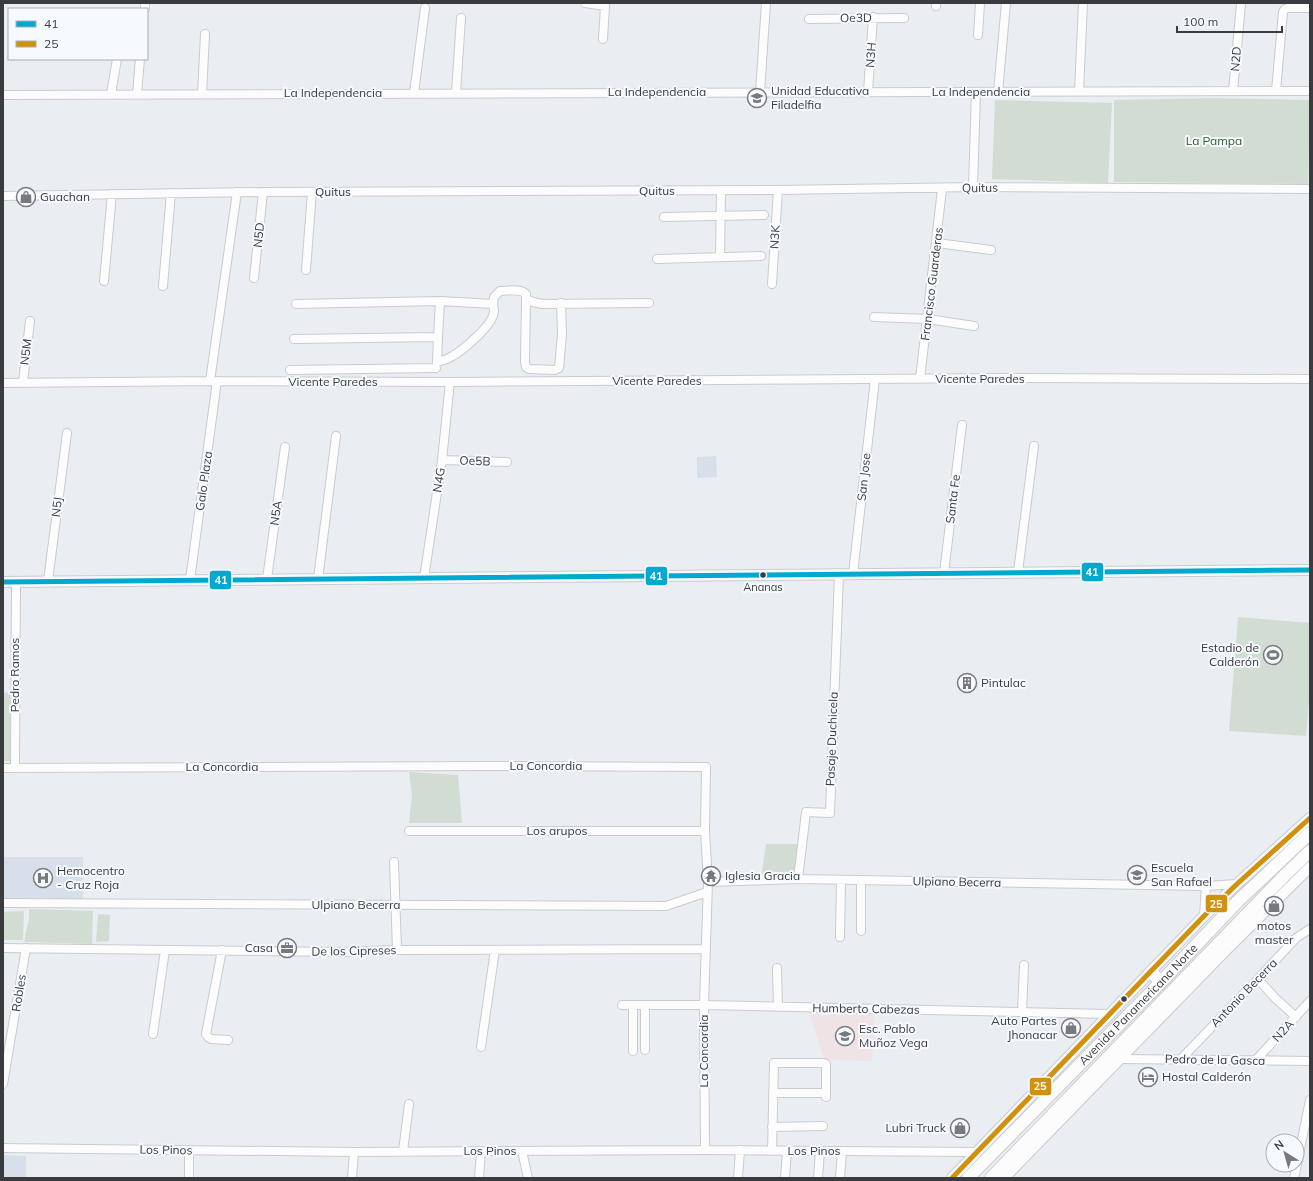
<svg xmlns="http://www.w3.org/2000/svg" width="1313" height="1181" font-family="Mulish,sans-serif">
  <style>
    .built { fill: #d7dfea }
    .education { fill: #f0e3e6 }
    .green { fill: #d1ddd3 }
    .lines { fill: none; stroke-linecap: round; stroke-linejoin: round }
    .minor-casing { stroke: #c8cbcf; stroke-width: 10 }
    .major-casing { stroke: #c8cbcf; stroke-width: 12 }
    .highway-casing { stroke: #c8cbcf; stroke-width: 14 }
    .minor { stroke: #fcfcfd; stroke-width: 8 }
    .major { stroke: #fcfcfd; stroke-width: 10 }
    .highway { stroke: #fcfcfd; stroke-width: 12 }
    .bus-1-casing { stroke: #f6f9fd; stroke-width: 8 }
    .bus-2-casing { stroke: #f6f9fd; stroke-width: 8 }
    .bus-1 { stroke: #00a9ce; stroke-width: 5 }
    .bus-2 { stroke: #d1910d; stroke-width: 5 }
    .bus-dot { fill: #393b3f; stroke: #f6f9fd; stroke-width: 1.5 }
    .labels { text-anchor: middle; stroke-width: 4; stroke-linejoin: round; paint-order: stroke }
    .bus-label { font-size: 11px; fill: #393b3f; stroke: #f6f9fd }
    .street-label { font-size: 12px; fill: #393b3f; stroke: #f6f9fd }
    .poi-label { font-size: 12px; fill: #393b3f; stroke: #f6f9fd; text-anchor: start }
    .park-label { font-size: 12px; fill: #32572c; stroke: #f6f9fd }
    .line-badge { stroke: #f6f9fd; stroke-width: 1.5 }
    .badge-label { font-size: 11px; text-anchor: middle; font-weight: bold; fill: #fff }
  </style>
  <rect width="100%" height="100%" fill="#eaedf2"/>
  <!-- built -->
  <path class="built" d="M 716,456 L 717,477 L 697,478 L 697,457 Z
    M 3,857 L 83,857 L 83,899 L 3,899 Z
    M 3,1155 L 26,1156 L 26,1178 L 3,1178 Z"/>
  <!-- education -->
  <path class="education" d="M 809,1012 L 875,1012 L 872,1061 L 824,1060 Z"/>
  <!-- green -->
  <path class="green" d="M 1210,98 L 1310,100 L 1308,184 L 1114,182 L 1114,100 Z
    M 995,100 L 1112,103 L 1108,183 L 992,179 Z
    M 1238,617 L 1310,623 L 1310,688 L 1306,736 L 1229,731 Z
    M 10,692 L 10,761 L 3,761 L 3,693 Z
    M 409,772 L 458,775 L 462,823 L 409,823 L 412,795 Z
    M 766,844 L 797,844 L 796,879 L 761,879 Z
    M 29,909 L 93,911 L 92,944 L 24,942 L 29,918 Z
    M 24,911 L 23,940 L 3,940 L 3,912 Z
    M 98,914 L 110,915 L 109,941 L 96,942 Z"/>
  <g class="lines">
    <!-- minor casing -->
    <g class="minor-casing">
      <path id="minor" d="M 585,3 L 605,6 L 603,39
        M 936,6 L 936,3
        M 145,9 L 145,6
        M 809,19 L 904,18
        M 978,35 L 980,3
        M 1079,91 L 1083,3
        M 1233,91 L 1241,4
        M 1276,91 L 1283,12 L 1285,9 L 1288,8 L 1310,8
        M 760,92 L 766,3
        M 868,92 L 873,17
        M 998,92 L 1006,3
        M 414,93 L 425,8
        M 456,93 L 461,18
        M 111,94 L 117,59
        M 137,94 L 140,59
        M 202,94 L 205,34
        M 3,95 L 1276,91 L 1310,91
        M 973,187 L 976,92
        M 3,196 L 263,192 L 778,190 L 973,187 L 1310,189
        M 664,217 L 764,215
        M 937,243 L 991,250
        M 720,257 L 721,191
        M 657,259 L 761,256
        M 306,270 L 312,192
        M 254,278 L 263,192
        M 104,281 L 112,194
        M 772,284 L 778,190
        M 163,286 L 171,193
        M 526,299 L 525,362 L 526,367 L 529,369 L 555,370 L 559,368 L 562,334 L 561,303
        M 296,304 L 440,301
        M 874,317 L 928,319 L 974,326
        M 438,337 L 437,362 C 441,361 445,360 449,358 C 461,352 494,325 494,311 C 494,308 493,306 493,304
        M 294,339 L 438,337 L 440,301 L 493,304 L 494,297 L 500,291 C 509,291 520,288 526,294 L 526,299 L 533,302 L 542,304 L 649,303
        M 290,370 L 436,368
        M 920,379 L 942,189
        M 210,381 L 237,192
        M 23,382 L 30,321
        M 3,383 L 217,381 L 450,382 L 1005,378 L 1310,379
        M 442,460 L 507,462
        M 1018,572 L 1034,446
        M 944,573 L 962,425
        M 853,574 L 875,379
        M 424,578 L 442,460 L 450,382
        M 267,579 L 285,447
        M 318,579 L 336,436
        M 190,580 L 217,381
        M 48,581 L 67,433
        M 3,768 L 486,766 L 706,767 L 705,831 L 708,882 L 704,1005 L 705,1150
        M 15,768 L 16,582
        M 409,831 L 705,831
        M 394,862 L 397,950
        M 798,879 L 806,812 L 830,813 L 839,574
        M 861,880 L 861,931
        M 708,882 L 798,879 L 1206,886 L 1237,884
        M 3,903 L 666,906 L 707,892
        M 1204,916 L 1206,886
        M 840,937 L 841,880
        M 3,948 L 340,952 L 397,950 L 704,949
        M 222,950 L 206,1034 L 208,1037 L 211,1039 L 228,1040
        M 777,968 L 778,1007
        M 1258,979 L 1275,998 L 1296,1017
        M 622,1005 L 704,1005 L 1110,1014
        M 633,1005 L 633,1051
        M 1022,1012 L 1024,965
        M 153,1034 L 165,950
        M 481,1047 L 495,950
        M 645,1050 L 645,1005
        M 1121,1059 L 1310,1061
        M 1180,1060 L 1258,979 L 1296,938 L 1310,929
        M 1256,1060 L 1310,1001
        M 3,1084 L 26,948
        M 773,1093 L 826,1093
        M 772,1127 L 823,1126
        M 3,1148 L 354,1152 L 705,1150 L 977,1152
        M 403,1151 L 409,1104
        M 522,1151 L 528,1178
        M 772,1151 L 774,1063 L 824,1063 L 826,1064 L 826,1097
        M 1297,1164 L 1310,1100
        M 189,1178 L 189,1150
        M 352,1178 L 354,1152
        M 479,1178 L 481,1151
        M 738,1178 L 740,1150
        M 785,1178 L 787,1151
        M 818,1178 L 820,1151
        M 840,1178 L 842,1151
        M 1294,1178 L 1297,1165"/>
    </g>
    <!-- major casing -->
    <g class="major-casing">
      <path id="major" d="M 3,582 L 1310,570
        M 952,1178 L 1204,916 L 1237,884 L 1310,818
        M 1004,1178 L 1229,947 L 1310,867"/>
    </g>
    <!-- highway casing -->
    <g class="highway-casing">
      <g id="highway">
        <path d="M 1151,972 L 1161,982"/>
        <path id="s1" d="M 968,1178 L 1161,982 L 1238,901 L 1310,833"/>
        <path d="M 991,1178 L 1285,875 L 1310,851"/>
      </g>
    </g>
    <!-- minor -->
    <use href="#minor" class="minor"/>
    <!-- major -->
    <use href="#major" class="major"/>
    <!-- highway -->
    <use href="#highway" class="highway"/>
    <!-- bus-1 casing -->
    <g class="bus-1-casing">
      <path id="bus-1" d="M 3,582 L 1310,570"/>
    </g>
    <!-- bus-2 casing -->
    <g class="bus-2-casing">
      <path id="bus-2" d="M 952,1178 L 1204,916 L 1237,884 L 1310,818"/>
    </g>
    <!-- bus-1 -->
    <use href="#bus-1" class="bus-1"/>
    <!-- bus-2 -->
    <use href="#bus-2" class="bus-2"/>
  </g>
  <!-- icons -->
  <defs>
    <g id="school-ring" transform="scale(1)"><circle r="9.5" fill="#f6f9fd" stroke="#77797e" stroke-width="1.5"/><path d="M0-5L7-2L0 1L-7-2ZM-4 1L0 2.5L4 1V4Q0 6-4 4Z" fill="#77797e"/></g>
    <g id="shop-ring" transform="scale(1)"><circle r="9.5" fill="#f6f9fd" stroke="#77797e" stroke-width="1.5"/><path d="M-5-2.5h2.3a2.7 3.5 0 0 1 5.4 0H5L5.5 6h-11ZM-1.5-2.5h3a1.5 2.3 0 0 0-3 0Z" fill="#77797e"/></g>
    <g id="stadium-ring" transform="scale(1)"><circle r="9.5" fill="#f6f9fd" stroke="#77797e" stroke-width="1.5"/><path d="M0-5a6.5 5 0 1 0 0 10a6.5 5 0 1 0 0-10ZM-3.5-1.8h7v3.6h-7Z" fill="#77797e"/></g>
    <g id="building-ring" transform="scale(1)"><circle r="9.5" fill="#f6f9fd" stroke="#77797e" stroke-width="1.5"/><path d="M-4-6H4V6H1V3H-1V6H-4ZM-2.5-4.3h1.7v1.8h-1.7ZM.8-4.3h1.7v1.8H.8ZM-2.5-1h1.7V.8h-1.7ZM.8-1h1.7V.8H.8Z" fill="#77797e"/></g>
    <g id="temple-ring" transform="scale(1)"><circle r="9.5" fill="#f6f9fd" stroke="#77797e" stroke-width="1.5"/><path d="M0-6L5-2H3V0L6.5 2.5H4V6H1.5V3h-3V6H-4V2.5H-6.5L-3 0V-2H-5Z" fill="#77797e"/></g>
    <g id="hospital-ring" transform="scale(1)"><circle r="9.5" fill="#f6f9fd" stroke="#77797e" stroke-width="1.5"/><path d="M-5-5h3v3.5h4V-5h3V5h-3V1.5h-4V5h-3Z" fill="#77797e"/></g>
    <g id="office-ring" transform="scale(1)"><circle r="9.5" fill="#f6f9fd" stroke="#77797e" stroke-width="1.5"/><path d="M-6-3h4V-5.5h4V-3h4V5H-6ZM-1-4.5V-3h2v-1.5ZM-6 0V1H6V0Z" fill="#77797e"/></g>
    <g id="hotel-ring" transform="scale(1)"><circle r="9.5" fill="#f6f9fd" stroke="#77797e" stroke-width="1.5"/><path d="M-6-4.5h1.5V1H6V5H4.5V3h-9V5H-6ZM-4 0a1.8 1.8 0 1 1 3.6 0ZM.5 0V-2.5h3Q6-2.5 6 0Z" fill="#77797e"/></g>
  </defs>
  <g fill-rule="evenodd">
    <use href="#school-ring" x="757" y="98"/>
    <use href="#shop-ring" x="26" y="197"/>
    <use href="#stadium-ring" x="1273" y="655"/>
    <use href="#building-ring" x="967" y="683"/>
    <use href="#school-ring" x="1137" y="875"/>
    <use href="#temple-ring" x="711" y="876"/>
    <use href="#hospital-ring" x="43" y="878"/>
    <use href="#shop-ring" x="1274" y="906"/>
    <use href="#office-ring" x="287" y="948"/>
    <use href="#shop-ring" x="1071" y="1028"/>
    <use href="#school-ring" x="845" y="1036"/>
    <use href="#hotel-ring" x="1148" y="1077"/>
    <use href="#shop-ring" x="960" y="1128"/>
  </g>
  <!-- markers -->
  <g class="bus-dot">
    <circle cx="763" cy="575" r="3.5"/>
    <circle cx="1124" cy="999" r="3.5"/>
  </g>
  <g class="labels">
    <!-- bus labels -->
    <g class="bus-label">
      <text x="763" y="591">Ananas</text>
    </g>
    <!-- street labels -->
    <g class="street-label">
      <text transform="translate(856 18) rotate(-1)" y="4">Oe3D</text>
      <text transform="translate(871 55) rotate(-86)" y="4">N3H</text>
      <text transform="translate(1236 59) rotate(-85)" y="4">N2D</text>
      <text x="657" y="96">La Independencia</text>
      <text x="981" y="96">La Independencia</text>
      <text x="333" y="97">La Independencia</text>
      <text transform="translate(980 188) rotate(-1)" y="4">Quitus</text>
      <text x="657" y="195">Quitus</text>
      <text x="333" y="196">Quitus</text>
      <text transform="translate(259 235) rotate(-84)" y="4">N5D</text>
      <text transform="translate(775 237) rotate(-86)" y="4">N3K</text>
      <text transform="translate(932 284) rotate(-83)" y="4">Francisco Guarderas</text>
      <text transform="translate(26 352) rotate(-83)" y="4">N5M</text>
      <text x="980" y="383">Vicente Paredes</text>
      <text x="657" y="385">Vicente Paredes</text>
      <text x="333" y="386">Vicente Paredes</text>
      <text transform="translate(475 461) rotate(2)" y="4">Oe5B</text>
      <text transform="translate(864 477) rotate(-84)" y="4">San Jose</text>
      <text transform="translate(439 480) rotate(-81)" y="4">N4G</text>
      <text transform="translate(204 481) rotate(-82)" y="4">Galo Plaza</text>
      <text transform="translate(953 499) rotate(-83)" y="4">Santa Fe</text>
      <text transform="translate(57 507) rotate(-83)" y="4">N5J</text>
      <text transform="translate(276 513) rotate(-82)" y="4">N5A</text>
      <text transform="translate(15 675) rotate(-90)" y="4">Pedro Ramos</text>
      <text transform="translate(832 739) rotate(-88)" y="4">Pasaje Duchicela</text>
      <text x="546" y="770">La Concordia</text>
      <text x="222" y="771">La Concordia</text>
      <text x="557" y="835">Los arupos</text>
      <text transform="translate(957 882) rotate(1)" y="4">Ulpiano Becerra</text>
      <text x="356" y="909">Ulpiano Becerra</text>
      <text transform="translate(354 951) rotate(-1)" y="4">De los Cipreses</text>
      <text transform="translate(19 993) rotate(-81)" y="4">Robles</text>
      <text transform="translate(1244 993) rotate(-46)" y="4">Antonio Becerra</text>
      <text dy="4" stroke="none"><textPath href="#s1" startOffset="243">Avenida Panamericana Norte</textPath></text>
      <text transform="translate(866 1009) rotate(1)" y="4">Humberto Cabezas</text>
      <text transform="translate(1283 1031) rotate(-47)" y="4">N2A</text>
      <text transform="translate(704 1051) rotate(-90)" y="4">La Concordia</text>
      <text transform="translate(1215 1060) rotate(1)" y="4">Pedro de la Gasca</text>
      <text transform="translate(166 1150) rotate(1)" y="4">Los Pinos</text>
      <text x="490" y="1155">Los Pinos</text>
      <text x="814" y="1155">Los Pinos</text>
    </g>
    <!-- poi labels -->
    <g class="poi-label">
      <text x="771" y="95">Unidad Educativa<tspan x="771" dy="14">Filadelfia</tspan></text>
      <text x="40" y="201">Guachan</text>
      <text x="1259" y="652" text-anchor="end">Estadio de<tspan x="1259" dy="14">Calderón</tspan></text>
      <text x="981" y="687">Pintulac</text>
      <text x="1151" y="872">Escuela<tspan x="1151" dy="14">San Rafael</tspan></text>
      <text x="57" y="875">Hemocentro<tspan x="57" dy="14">- Cruz Roja</tspan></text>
      <text x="725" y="880">Iglesia Gracia</text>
      <text x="1274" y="930" text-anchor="middle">motos<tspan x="1274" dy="14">master</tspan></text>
      <text x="273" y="952" text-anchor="end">Casa</text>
      <text x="1057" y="1025" text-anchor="end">Auto Partes<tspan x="1057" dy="14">Jhonacar</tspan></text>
      <text x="859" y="1033">Esc. Pablo<tspan x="859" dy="14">Muñoz Vega</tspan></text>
      <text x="1162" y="1081">Hostal Calderón</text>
      <text x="946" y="1132" text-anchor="end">Lubri Truck</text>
    </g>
    <!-- park labels -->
    <g class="park-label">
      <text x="1214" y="145">La Pampa</text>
    </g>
  </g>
  <g class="line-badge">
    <rect x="1081" y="562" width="23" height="20" rx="4" fill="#00a9ce"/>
    <rect x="645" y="566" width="23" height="20" rx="4" fill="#00a9ce"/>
    <rect x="209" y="570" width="23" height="20" rx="4" fill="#00a9ce"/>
    <rect x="1205" y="894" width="23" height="19" rx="4" fill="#d1910d"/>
    <rect x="1029" y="1077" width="23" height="19" rx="4" fill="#d1910d"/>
  </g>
  <g class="badge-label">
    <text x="1092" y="576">41</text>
    <text x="656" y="580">41</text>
    <text x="221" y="584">41</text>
    <text x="1216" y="908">25</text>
    <text x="1040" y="1090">25</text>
  </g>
  <!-- border -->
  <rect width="1313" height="1181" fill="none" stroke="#393b3f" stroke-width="8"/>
  <!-- legend -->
  <rect x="8" y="8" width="140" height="52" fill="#f6f9fd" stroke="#aaadb1"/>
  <rect x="16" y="21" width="20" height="6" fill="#00a9ce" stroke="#aaadb1"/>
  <text x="44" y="28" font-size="12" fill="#393b3f">41</text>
  <rect x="16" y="41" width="20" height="6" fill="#d1910d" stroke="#aaadb1"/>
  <text x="44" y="48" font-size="12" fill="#393b3f">25</text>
  <!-- north arrow -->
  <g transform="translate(1285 1153) rotate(323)"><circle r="19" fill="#f6f9fd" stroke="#aaadb1"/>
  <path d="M0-3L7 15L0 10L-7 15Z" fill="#77797e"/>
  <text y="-6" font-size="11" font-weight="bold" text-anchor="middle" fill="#393b3f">N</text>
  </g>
  <!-- scale -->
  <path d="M1177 26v6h105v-6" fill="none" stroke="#393b3f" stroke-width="2"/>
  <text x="1183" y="26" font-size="12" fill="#393b3f" stroke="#f6f9fd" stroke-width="3" paint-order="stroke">100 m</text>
</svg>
